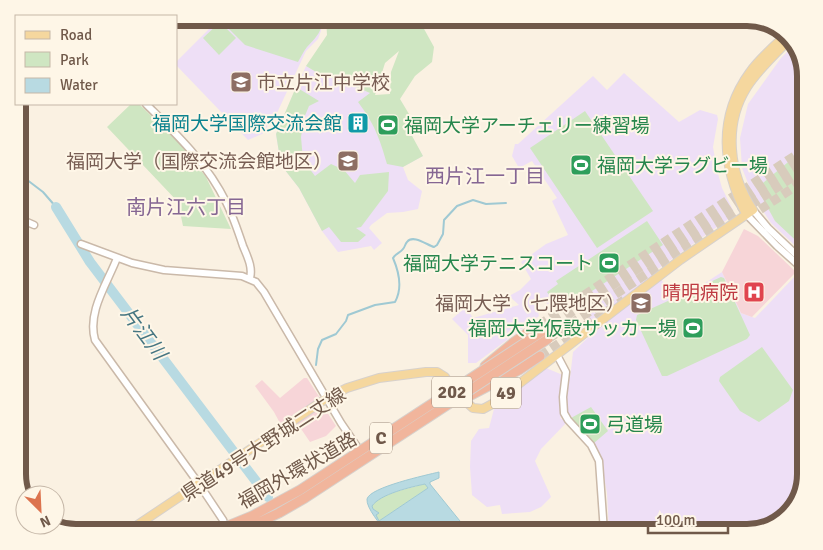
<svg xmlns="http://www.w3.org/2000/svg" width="823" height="550" font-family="Signika,'Noto Sans JP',sans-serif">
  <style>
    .education { fill: #eedff6 }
    .medical { fill: #f7d5d8 }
    .green { fill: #cfe6c2; fill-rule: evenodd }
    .water { fill: #b8dae2; stroke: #9fc9d3; fill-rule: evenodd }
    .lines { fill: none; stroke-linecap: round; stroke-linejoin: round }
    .stream { stroke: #9fc9d3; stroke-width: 2 }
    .river { stroke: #b8dae2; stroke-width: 10 }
    .highway-tunnel { stroke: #d8cbbc; stroke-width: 9; stroke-dasharray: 9 4.5; stroke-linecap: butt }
    .minor-casing { stroke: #cab9a9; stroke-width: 9 }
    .major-casing { stroke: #d7d1cc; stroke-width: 10 }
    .highway-casing { stroke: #d7d1cc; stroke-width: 11 }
    .minor { stroke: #fff; stroke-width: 6 }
    .major { stroke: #f5d79e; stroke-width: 8 }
    .highway { stroke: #f1b59c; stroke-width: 9 }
    .highway-bridge-casing { stroke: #d7d1cc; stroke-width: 11; stroke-linecap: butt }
    .highway-bridge { stroke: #f1b59c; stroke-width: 9 }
    .labels { text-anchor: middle; stroke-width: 4; stroke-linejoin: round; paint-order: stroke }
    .shield { fill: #fef6e7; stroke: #9b8879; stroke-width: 1 }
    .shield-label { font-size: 18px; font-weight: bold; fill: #70594a }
    .education-label { font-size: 19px; fill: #785e54; stroke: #fef6e7; text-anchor: end }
    .culture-label { font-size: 19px; fill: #0d838f; stroke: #fef6e7; text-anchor: end }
    .leisure-label { font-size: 19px; fill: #27864d; stroke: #fef6e7; text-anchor: start }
    .health-label { font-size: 19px; fill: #be3a42; stroke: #fef6e7; text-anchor: end }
    .street-label { font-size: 19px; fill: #70594a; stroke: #fef6e7 }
    .neighbourhood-label { font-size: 20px; fill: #856693; stroke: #fef6e7 }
    .water-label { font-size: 20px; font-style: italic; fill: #467682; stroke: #fef6e7 }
    .rim { fill: none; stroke: #70594a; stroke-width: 6 }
  </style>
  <rect width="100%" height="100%" fill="#faf1e2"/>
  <!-- education -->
  <path class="education" d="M 212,18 L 322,18 L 321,31 L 318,39 L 306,51 L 276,115 L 273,115 L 264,133 L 248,140 L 176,65 L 177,61 L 216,22 Z
    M 791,48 L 805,72 L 805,255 L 771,223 L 753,196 L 742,168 L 740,138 L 748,104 L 781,58 Z
    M 306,66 L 321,75 L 338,79 L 377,96 L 410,134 L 423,156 L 403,167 L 408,180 L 422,191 L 418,209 L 403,212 L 387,213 L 371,225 L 369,228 L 382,243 L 374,250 L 371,246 L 338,252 L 322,231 L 299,188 L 281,165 L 276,134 Z
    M 624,73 L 679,122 L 700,110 L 717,115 L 718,119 L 713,147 L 717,170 L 722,188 L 733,210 L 731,217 L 655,271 L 674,297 L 705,283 L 722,272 L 741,313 L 755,318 L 798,273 L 805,280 L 805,474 L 795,507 L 773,526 L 747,532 L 609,532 L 607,493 L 601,461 L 598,449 L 567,411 L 560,418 L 567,422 L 541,449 L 535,461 L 551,497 L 541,507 L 530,512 L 502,514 L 500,505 L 487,507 L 472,495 L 470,467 L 471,441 L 479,429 L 489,428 L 494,409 L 546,368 L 570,378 L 573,352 L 596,330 L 578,306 L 565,304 L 548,304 L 543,301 L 536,304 L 539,316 L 476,363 L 468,363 L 468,335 L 452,319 L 466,307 L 473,318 L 519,305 L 509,296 L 520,290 L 531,279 L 521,262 L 546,244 L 568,235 L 552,201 L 557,198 L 532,161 L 519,168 L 512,156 L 515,144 L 518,144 L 593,76 L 607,90 Z"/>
  <!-- medical -->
  <path class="medical" d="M 744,229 L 758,236 L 796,272 L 752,317 L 741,313 L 722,272 Z
    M 304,378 L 307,378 L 320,398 L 281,425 L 274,412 L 255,386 L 262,380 L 280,398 Z
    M 323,406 L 336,426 L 326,436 L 310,442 L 297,423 Z"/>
  <!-- green -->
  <path class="green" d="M 218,18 L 321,18 C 324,31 315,38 307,47 C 303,52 301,57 298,62 L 245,45 Z
    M 326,18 L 418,18 L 434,47 L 432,62 L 415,76 L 400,99 L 421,134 L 411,134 L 423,156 L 403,167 L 387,164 C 380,139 374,123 358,102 L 370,93 L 338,79 L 321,75 L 306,66 L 327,35 ZM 399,51 L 391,72 L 390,94 L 375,95 L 385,63 Z
    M 220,22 L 236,38 L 219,55 L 203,38 Z
    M 296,87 L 319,101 L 309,106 L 304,118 L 301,137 L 303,160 L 315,176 L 331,164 L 344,170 L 355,183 L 360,175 L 389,172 L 388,191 L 361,227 L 356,228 L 366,235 L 358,242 L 341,242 L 329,227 L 322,231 L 299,188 L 281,165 L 276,134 Z
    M 131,104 L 139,104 L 181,145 L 206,177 L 231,229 L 183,226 L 178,202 L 107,127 Z
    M 585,111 L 653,211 L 597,248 L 530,148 Z
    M 805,148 L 805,249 L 775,221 L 757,188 Z
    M 647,221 L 663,245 L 572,304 L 567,297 L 556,305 L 547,292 L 558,284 L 556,281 Z
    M 721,277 L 724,278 L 750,335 L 747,339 L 667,376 L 662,376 L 636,320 L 637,315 Z
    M 762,347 L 793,390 L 789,401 L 759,422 L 740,411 L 719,381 L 720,377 Z
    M 591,407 L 608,431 L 594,443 L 571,418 Z
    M 425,484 L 428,488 L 379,521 L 375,515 L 379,513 L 373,509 L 372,506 C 380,494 410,488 425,484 Z"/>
  <!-- water -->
  <path class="water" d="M 439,472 L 439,478 L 430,482 L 430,484 L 460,521 L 459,525 L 444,532 L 386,532 C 381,525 366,508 367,499 C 370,487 427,475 439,472 ZM 425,484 L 428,488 L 379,521 L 376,515 L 379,513 L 373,509 L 372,506 C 380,494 411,487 425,484 Z"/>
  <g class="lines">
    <!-- stream -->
    <path class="stream" d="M 18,173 L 43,192 L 56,207
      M 316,365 L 318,349 L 322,340 L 336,334 L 346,321 L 348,315 L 375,305 L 395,302 C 403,288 399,272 393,258 C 396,253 400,253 403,249 C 405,247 405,244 407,242 C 413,234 427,245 434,247 L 437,245 L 443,234 L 444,220 L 457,206 L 473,200 L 486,204 L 506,203"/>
    <!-- river -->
    <path class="river" d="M 56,207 L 90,262 L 268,497
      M 280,529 L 280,532"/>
    <!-- highway-tunnel -->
    <path class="highway-tunnel" d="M 749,217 L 805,180
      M 539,325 L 805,149
      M 543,331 L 805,159
      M 548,339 L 805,169
      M 540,356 L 624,300"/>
    <!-- minor casing -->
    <g class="minor-casing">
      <path id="minor" d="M 146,104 C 176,134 207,163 226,202 C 233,216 238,231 243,246 C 247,256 253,267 250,278
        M 753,210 L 768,228 L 805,263
        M 746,214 L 777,246 L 805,271
        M 18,218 L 34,225
        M 81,244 L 132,263 L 164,270 L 242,276 L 256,282 L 264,292 L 341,423 L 362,454
        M 117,258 C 107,284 87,312 95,340 L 199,484 L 223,520 L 228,532
        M 557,355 L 566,372 L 563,397 L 564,413 L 568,420 L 591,445 L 599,461 L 604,532"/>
    </g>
    <!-- major casing -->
    <g class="major-casing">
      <path id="major" d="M 746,214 C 722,167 717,117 750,72 C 759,59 773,47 785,36
        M 127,532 L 327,398 L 347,388 L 379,378 L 426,372 L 437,372 L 445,377 L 454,391 L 473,408 L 483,409 L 494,403 L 680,260 L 753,210 C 729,174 723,125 747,87 C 758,70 773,56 788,41"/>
    </g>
    <!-- highway casing -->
    <g class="highway-casing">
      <path id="highway" d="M 485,366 L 514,342 L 539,325
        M 458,402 L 519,370 L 540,356"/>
    </g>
    <!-- minor -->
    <use href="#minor" class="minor"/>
    <!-- major -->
    <use href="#major" class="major"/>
    <!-- highway -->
    <use href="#highway" class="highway"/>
    <!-- highway-bridge casing -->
    <g class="highway-bridge-casing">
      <path id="highway-bridge" d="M 213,532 L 252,516 L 300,490 L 543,331
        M 238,532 L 279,513 L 305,498 L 548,339"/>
    </g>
    <!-- highway-bridge -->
    <use href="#highway-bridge" class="highway-bridge"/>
  </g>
  <!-- icons -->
  <defs>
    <g id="school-square" transform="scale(1.125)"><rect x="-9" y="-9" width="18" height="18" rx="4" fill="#8d6e63" stroke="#fef6e7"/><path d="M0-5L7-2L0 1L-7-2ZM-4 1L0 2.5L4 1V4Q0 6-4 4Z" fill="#fff"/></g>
    <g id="building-square" transform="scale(1.125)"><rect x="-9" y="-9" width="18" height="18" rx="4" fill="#0f9aa8" stroke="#fef6e7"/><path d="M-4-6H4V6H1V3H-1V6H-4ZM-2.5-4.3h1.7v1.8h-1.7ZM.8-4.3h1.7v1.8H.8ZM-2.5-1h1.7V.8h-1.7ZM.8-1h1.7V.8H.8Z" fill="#fff"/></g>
    <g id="stadium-square" transform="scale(1.125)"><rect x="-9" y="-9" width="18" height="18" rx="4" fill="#2e9e5b" stroke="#fef6e7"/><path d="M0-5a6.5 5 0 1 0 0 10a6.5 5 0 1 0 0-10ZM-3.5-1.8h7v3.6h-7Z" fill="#fff"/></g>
    <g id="university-square" transform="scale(1.125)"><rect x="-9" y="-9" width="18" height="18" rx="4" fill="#8d6e63" stroke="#fef6e7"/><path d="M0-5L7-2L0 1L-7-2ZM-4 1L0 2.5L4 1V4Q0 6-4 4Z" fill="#fff"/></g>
    <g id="hospital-square" transform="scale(1.125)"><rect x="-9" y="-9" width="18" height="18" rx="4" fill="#e0444e" stroke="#fef6e7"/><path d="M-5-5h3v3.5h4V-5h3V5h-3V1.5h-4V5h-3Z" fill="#fff"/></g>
  </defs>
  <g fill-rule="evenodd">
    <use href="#school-square" x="241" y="82"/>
    <use href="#building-square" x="358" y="123"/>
    <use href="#stadium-square" x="388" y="125"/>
    <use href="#university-square" x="348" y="161"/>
    <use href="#stadium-square" x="581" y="165"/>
    <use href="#stadium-square" x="609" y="263"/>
    <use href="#hospital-square" x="754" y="292"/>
    <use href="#university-square" x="641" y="303"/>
    <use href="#stadium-square" x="693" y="328"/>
    <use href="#stadium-square" x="590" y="424"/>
  </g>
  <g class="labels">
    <!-- shield labels -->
    <g class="shield">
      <rect x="432" y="376.5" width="40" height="31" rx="4"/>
      <rect x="491" y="377.5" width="30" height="31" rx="4"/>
      <rect x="370" y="422.5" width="22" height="31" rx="4"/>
    </g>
    <g class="shield-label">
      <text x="452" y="398">202</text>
      <text x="506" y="399">49</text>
      <text x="381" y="444">C</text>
    </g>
    <!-- education labels -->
    <g class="education-label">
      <text x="257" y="89" text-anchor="start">市立片江中学校</text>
      <text x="332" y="168">福岡大学（国際交流会館地区）</text>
      <text x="625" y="310">福岡大学（七隈地区）</text>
    </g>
    <!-- culture labels -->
    <g class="culture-label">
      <text x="342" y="130">福岡大学国際交流会館</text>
    </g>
    <!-- leisure labels -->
    <g class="leisure-label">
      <text x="404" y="132">福岡大学アーチェリー練習場</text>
      <text x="597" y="172">福岡大学ラグビー場</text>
      <text x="593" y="270" text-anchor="end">福岡大学テニスコート</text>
      <text x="677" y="335" text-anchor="end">福岡大学仮設サッカー場</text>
      <text x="606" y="431">弓道場</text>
    </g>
    <!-- health labels -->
    <g class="health-label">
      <text x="738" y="299">晴明病院</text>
    </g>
    <!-- street labels -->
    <g class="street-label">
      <text transform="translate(263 444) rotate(-33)" y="7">県道49号大野城二丈線</text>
      <text transform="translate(297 470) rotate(-30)" y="7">福岡外環状道路</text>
    </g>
    <!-- neighbourhood labels -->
    <g class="neighbourhood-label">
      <text x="485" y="183">西片江一丁目</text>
      <text x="186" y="214">南片江六丁目</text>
    </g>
    <!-- water labels -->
    <g class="water-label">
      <text transform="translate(144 333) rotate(53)" y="7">片江川</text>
    </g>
  </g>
  <!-- crop -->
  <path d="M0 0H823V550H0ZM76 26H747A50 50 0 0 1 797 76V474A50 50 0 0 1 747 524H76A50 50 0 0 1 26 474V76A50 50 0 0 1 76 26Z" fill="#fef6e7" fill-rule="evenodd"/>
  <path class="rim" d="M76 26H747A50 50 0 0 1 797 76V474A50 50 0 0 1 747 524H76A50 50 0 0 1 26 474V76A50 50 0 0 1 76 26Z"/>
  <!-- legend -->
  <rect x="15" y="15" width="162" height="90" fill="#fef6e7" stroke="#c5b7a8"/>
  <rect x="25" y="31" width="25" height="8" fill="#f5d79e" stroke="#c5b7a8"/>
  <text x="60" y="40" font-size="15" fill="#70594a">Road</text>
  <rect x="25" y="52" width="25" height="15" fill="#cfe6c2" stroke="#c5b7a8"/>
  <text x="60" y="65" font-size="15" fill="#70594a">Park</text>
  <rect x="25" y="78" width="25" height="15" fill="#b8dae2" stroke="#c5b7a8"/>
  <text x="60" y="90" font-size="15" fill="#70594a">Water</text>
  <!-- north arrow -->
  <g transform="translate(40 510) rotate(156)"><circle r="24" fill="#fef6e7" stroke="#c5b7a8"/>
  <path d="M0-4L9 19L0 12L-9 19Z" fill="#dc734e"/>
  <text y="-8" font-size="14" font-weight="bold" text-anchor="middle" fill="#70594a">N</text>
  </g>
  <!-- scale -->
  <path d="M648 525v8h80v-8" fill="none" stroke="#70594a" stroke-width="2.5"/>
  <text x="656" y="525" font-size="15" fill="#70594a" stroke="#fef6e7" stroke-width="4" paint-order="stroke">100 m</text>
</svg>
